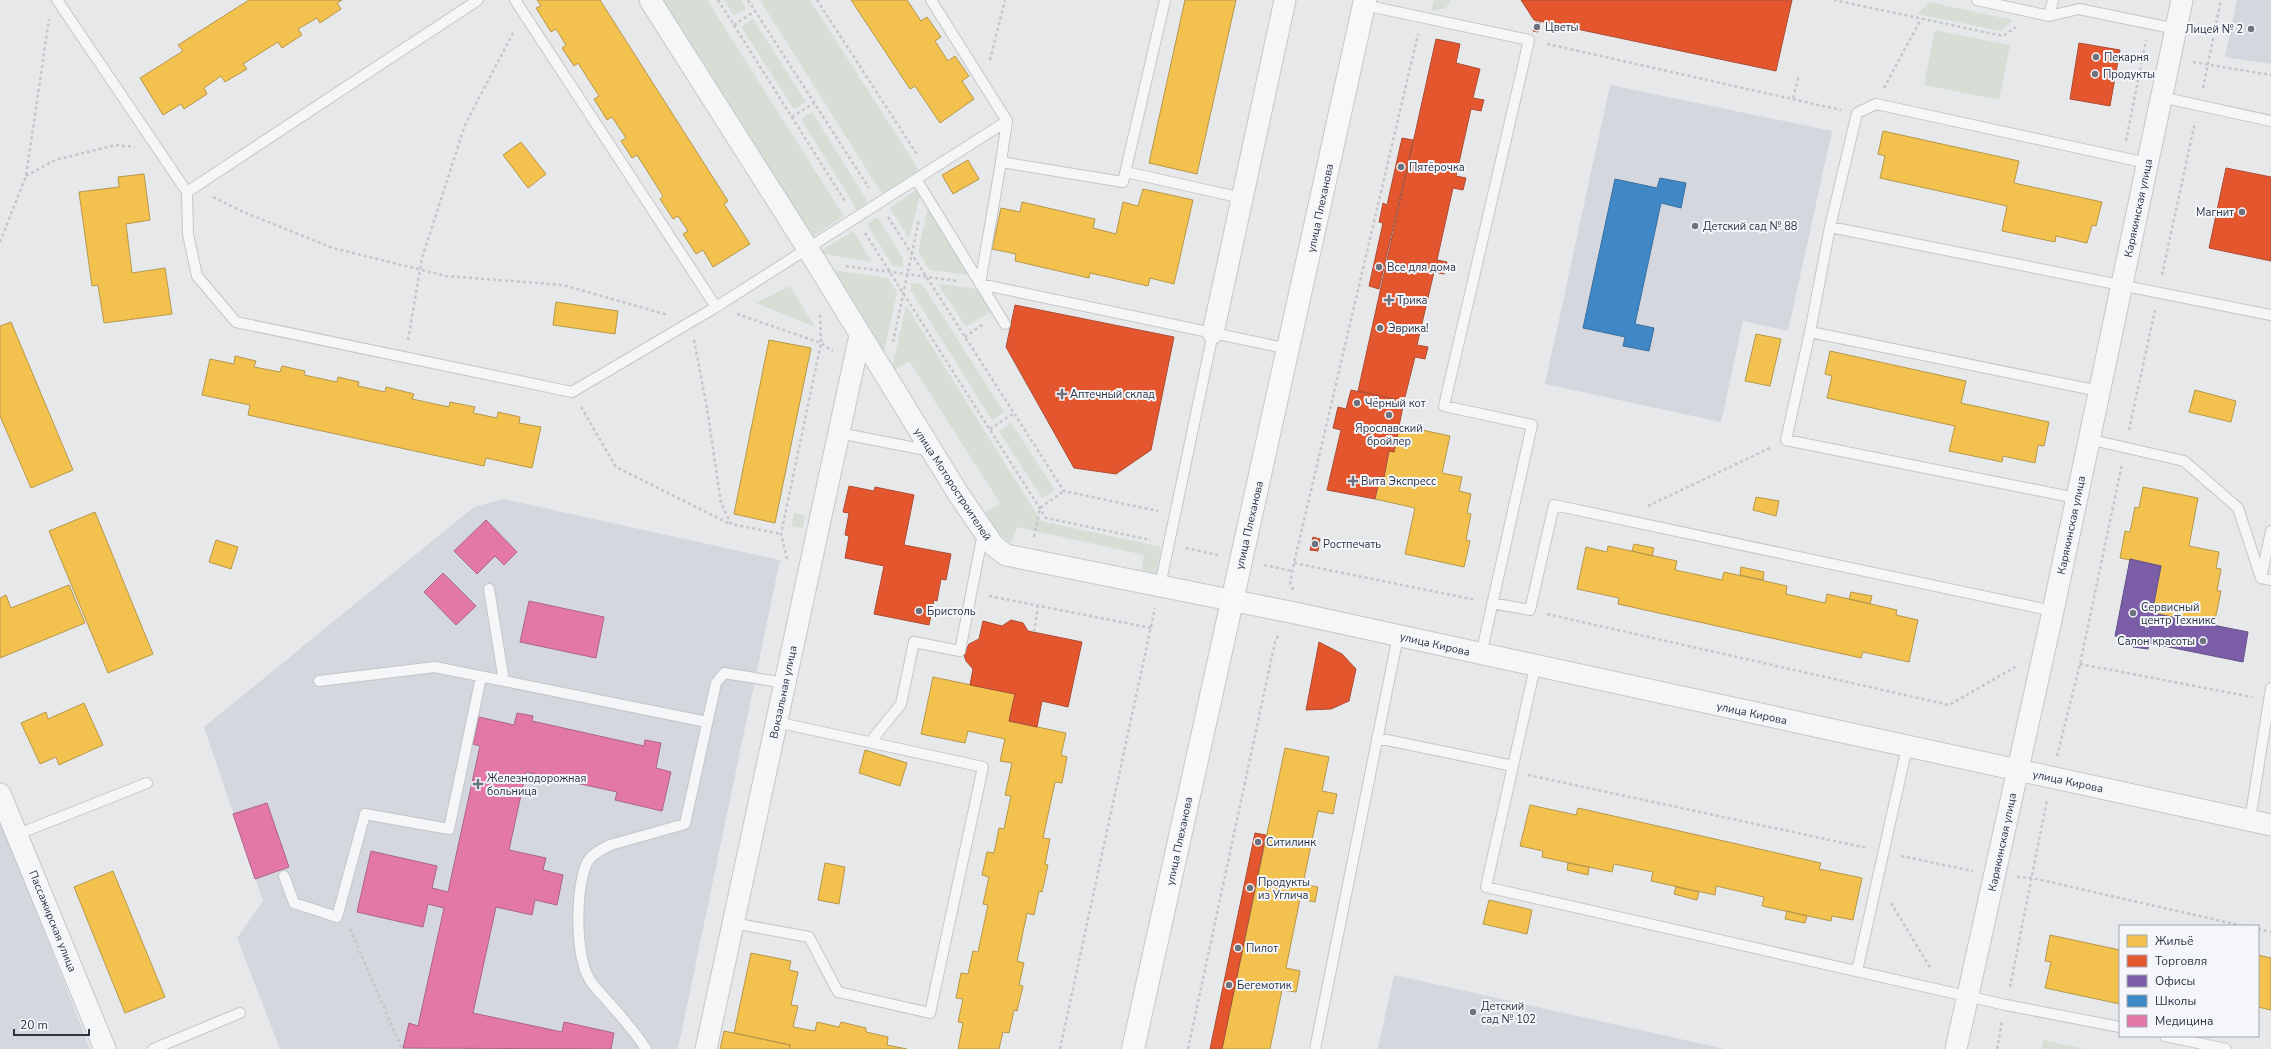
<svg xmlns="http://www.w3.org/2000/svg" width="2271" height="1049" font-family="'Nunito Sans',sans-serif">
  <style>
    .built { fill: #d4d7dd }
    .green { fill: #d6ded6 }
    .homes { fill: #f2c14e; stroke: #b6974b }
    .shops { fill: #e4572e; stroke: #ac4c35 }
    .offices { fill: #7b5ea7; stroke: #63518a }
    .schools { fill: #3f88c5; stroke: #396f9f }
    .health { fill: #e377a8; stroke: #ac638a }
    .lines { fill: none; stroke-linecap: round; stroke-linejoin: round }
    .lane-casing { stroke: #c4c6c8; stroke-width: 12 }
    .street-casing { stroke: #c4c6c8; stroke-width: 23 }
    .secondary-casing { stroke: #c4c6c8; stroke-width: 24 }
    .path { stroke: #c5c6ca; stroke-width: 2.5; stroke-dasharray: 3 3; stroke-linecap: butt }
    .lane { stroke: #f5f6f7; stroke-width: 10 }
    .street { stroke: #f5f6f7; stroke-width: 21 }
    .secondary { stroke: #f8f8f8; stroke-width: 22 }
    .poi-dot { fill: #6c737f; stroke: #f4f6f9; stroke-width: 1.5 }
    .labels { text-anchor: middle; stroke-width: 4; stroke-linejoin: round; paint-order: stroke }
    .poi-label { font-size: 11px; fill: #2b3445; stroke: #f4f6f9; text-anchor: start }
    .street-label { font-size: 11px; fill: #2b3445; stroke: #f4f6f9 }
  </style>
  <rect width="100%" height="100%" fill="#e6e8ea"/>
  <!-- built -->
  <path class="built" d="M 2237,0 L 2271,0 L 2271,64 L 2225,57 Z
    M 1610,85 L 1832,131 L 1788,331 L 1743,321 L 1721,422 L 1545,384 Z
    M 503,499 L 780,560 L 678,1049 L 280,1049 L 237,938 L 263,901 L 204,727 L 474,507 Z
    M 0,821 L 59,969 L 90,1049 L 0,1049 Z
    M 1394,975 L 1725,1049 L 1378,1049 Z"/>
  <!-- green -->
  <path class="green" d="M 657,0 L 707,0 L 844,216 L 809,239 Z
    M 724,0 L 741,0 L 746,9 L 734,16 Z
    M 760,0 L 810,0 L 919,170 L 882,194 Z
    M 1434,0 L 1451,0 L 1446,8 L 1431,11 Z
    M 1929,2 L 2013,20 L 2000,31 L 1918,14 Z
    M 753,19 L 806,102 L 794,109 L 741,27 Z
    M 1935,30 L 2010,45 L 1999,100 L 1924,85 Z
    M 812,112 L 868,202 L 857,210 L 801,119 Z
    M 916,190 L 920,196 L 909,238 L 890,208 Z
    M 928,208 L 969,275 L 930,270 L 918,252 Z
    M 877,217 L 903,258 L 903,267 L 893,266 L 867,224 Z
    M 853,231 L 872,262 L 817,253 Z
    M 832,270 L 888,278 L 897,292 L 883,356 Z
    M 911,283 L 922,284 L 1004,412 L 992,420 L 911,291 Z
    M 938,284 L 978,289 L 992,311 L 966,327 Z
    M 790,286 L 815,327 L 756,303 Z
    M 906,305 L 1041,521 L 1161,547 L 1156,574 L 1142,570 L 1144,555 L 1017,527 L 1011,543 L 993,529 L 983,514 L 1000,503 L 909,361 L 891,372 Z
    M 1011,423 L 1055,490 L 1042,498 L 999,431 Z
    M 794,513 L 805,515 L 803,528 L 792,526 Z
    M 2043,1040 L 2086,1049 L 2042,1049 Z"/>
  <!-- homes -->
  <path class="homes" d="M 249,0 L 342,0 L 337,3 L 341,9 L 320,23 L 317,18 L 298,29 L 302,35 L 282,48 L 278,42 L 243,64 L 247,69 L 225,82 L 221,76 L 204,88 L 207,94 L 184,109 L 181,104 L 163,115 L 140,78 L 183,51 L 178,45 Z
    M 537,0 L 600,0 L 728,201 L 724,204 L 750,244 L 713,267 L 703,250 L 696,254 L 683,234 L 688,231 L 678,216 L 673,219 L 660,199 L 663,196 L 637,155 L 632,158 L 621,141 L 626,138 L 612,117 L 607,120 L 594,99 L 599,96 L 578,63 L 574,66 L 562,48 L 566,45 L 556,29 L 551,32 L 536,8 L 541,6 Z
    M 851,0 L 907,0 L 921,21 L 927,17 L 941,37 L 935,41 L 948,61 L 955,56 L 969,76 L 962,81 L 974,99 L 940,123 L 915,86 L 910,89 Z
    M 1185,0 L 1236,0 L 1197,174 L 1149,163 Z
    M 1883,131 L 2019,161 L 2014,183 L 2102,202 L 2096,226 L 2092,225 L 2087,243 L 2056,236 L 2055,242 L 2002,231 L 2007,206 L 1880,178 L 1885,156 L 1878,154 Z
    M 521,142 L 546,174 L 528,188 L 503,155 Z
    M 968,160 L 979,179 L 953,194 L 942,175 Z
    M 144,174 L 150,220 L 126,224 L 132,273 L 165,268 L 172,314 L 104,323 L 98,285 L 92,286 L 79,192 L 119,187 L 118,177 Z
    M 1143,189 L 1193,200 L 1174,284 L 1150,278 L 1148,286 L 1090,273 L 1089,278 L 1015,261 L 1016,254 L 992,249 L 1001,208 L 1020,212 L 1022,202 L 1095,219 L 1093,228 L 1116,234 L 1123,202 L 1138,206 Z
    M 556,302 L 618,311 L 615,334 L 553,325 Z
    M 11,322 L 73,470 L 31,488 L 0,416 L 0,326 Z
    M 1756,334 L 1781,339 L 1770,386 L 1745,381 Z
    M 769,340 L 811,348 L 775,523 L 734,514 Z
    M 1830,351 L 1966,381 L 1961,403 L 2049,422 L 2044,446 L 2038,445 L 2035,463 L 2003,456 L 2002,462 L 1949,451 L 1955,426 L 1827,398 L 1832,376 L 1825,374 Z
    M 235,356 L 256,361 L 254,367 L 280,372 L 282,366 L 305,371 L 304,375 L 337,382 L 338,377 L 359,382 L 358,386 L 385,392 L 386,387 L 414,394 L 412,399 L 449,407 L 450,402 L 475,407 L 473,413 L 497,418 L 498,412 L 520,417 L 519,423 L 541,427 L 532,468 L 486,458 L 484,466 L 248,415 L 250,405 L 202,395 L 210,359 L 234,364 Z
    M 2195,390 L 2236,401 L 2231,422 L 2189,412 Z
    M 1399,425 L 1450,436 L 1442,473 L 1462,477 L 1459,491 L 1471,494 L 1467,513 L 1471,514 L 1466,540 L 1470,541 L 1464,567 L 1405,554 L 1415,508 L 1375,499 L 1380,476 L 1384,477 L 1389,451 L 1394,452 Z
    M 2143,487 L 2198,498 L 2189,546 L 2219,552 L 2216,568 L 2221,569 L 2217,591 L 2221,591 L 2214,625 L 2152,613 L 2161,566 L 2120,558 L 2125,531 L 2130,532 L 2135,507 L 2139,508 Z
    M 1756,497 L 1779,501 L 1776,516 L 1753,510 Z
    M 95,512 L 153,654 L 108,673 L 49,531 Z
    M 216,540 L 238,547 L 231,569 L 209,562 Z
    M 1634,544 L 1654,548 L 1652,556 L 1632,551 Z
    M 1608,546 L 1677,561 L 1675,570 L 1722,580 L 1724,572 L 1787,586 L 1786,594 L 1825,603 L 1827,594 L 1897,610 L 1896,615 L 1918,620 L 1909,662 L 1863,652 L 1861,658 L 1618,604 L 1619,598 L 1577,589 L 1586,547 L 1607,552 Z
    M 1741,567 L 1764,572 L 1763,580 L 1740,575 Z
    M 69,585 L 85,623 L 0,658 L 0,598 L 6,595 L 11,608 Z
    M 1851,592 L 1872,596 L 1870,604 L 1849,599 Z
    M 933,677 L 1015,694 L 1009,721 L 1066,733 L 1061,755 L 1067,757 L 1062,783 L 1055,782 L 1043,838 L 1050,839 L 1045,864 L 1048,865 L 1042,892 L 1039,891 L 1034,915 L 1027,913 L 1017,961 L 1024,963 L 1019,985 L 1023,986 L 1017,1011 L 1014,1010 L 1009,1033 L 1003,1032 L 999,1049 L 958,1049 L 963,1023 L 958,1022 L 963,999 L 956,998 L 961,973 L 968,974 L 973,951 L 978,952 L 988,905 L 983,904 L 989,877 L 982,875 L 987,852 L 994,853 L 999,828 L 1004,829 L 1011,796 L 1005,795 L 1012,763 L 1000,761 L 1005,739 L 968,731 L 965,743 L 921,734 Z
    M 84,703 L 103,745 L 59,765 L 56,757 L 40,764 L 21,723 L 46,712 L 48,719 Z
    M 1285,748 L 1329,757 L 1322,791 L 1337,794 L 1333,814 L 1318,811 L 1303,884 L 1318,887 L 1315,902 L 1300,899 L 1286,968 L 1300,971 L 1296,992 L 1282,990 L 1270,1049 L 1222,1049 Z
    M 865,750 L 907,763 L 900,786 L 859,773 Z
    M 1530,805 L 1576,815 L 1578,808 L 1821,863 L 1819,869 L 1862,878 L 1853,920 L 1832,916 L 1831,921 L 1762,906 L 1764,897 L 1716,886 L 1715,895 L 1651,881 L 1653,872 L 1614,864 L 1612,872 L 1542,857 L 1543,851 L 1520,846 Z
    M 825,863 L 845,867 L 839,904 L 818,900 Z
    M 1568,863 L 1589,867 L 1588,875 L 1567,870 Z
    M 113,871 L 165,997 L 125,1013 L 74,887 Z
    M 1676,887 L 1699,892 L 1697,900 L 1674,894 Z
    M 1489,900 L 1532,910 L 1527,934 L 1483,924 Z
    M 1787,911 L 1807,916 L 1805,923 L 1785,919 Z
    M 2050,935 L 2120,950 L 2120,1004 L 2045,988 L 2051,962 L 2045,961 Z
    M 751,953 L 791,961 L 789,970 L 798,972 L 791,1005 L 798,1006 L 793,1027 L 815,1031 L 817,1022 L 839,1027 L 841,1022 L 866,1028 L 866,1032 L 888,1037 L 887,1045 L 907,1049 L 789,1049 L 790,1045 L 734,1033 Z
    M 2258,955 L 2271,958 L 2271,1010 L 2258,1007 Z
    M 724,1031 L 790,1045 L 789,1049 L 720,1049 Z"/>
  <!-- shops -->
  <path class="shops" d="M 1521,0 L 1792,0 L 1776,71 L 1534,20 Z
    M 1536,22 L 1540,23 L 1538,32 L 1533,31 Z
    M 1436,39 L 1460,44 L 1456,63 L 1480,69 L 1473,98 L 1484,100 L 1481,111 L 1471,109 L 1456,176 L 1466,178 L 1463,190 L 1453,188 L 1437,260 L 1447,262 L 1444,274 L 1434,272 L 1417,345 L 1428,347 L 1425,359 L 1415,357 L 1404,401 L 1358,391 Z
    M 2079,43 L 2120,50 L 2110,106 L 2070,99 Z
    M 1402,138 L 1413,140 L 1379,289 L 1369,286 L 1383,223 L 1379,222 L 1383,203 L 1387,205 Z
    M 2226,168 L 2271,177 L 2271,261 L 2209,248 Z
    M 1015,305 L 1174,337 L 1151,450 L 1116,474 L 1074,468 L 1006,347 Z
    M 1351,390 L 1404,401 L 1394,452 L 1389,451 L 1384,477 L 1380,476 L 1375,499 L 1327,490 L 1341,430 L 1333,428 L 1338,407 L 1346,409 Z
    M 849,486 L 874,491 L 875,487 L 914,495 L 904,545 L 951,554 L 946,580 L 941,579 L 937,601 L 934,600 L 929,625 L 874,614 L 884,566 L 845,558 L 849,536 L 845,535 L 849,513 L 843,512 Z
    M 1313,537 L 1320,539 L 1318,551 L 1310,550 Z
    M 1011,620 L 1023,623 L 1028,631 L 1082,642 L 1068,707 L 1042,701 L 1037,727 L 1009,721 L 1015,694 L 970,685 L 973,669 L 966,661 L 964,655 L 969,644 L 979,639 L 983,621 L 1002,626 Z
    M 1319,642 L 1342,654 L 1356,669 L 1349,701 L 1331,709 L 1306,710 Z
    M 1255,833 L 1266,835 L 1222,1049 L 1210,1049 Z"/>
  <!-- offices -->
  <path class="offices" d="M 2130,559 L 2161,566 L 2152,613 L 2248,632 L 2243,662 L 2149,643 L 2148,649 L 2133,647 L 2135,640 L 2115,636 Z"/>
  <!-- schools -->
  <path class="schools" d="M 1660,178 L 1686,183 L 1681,208 L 1661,203 L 1635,324 L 1654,328 L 1649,351 L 1623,346 L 1625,337 L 1583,328 L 1615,179 L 1657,188 Z"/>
  <!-- health -->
  <path class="health" d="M 486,520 L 517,552 L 504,565 L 495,556 L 477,574 L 454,551 Z
    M 443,573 L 476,606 L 456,625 L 424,592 Z
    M 529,601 L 604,617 L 596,658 L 520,642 Z
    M 517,713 L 533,716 L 532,721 L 644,746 L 645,740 L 661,743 L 656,768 L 671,772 L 662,811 L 615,800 L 617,792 L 526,772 L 509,850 L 546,858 L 543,870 L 563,875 L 557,905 L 535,900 L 532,915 L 496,907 L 473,1013 L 562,1032 L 564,1022 L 614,1033 L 611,1049 L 403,1048 L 409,1023 L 418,1026 L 444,908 L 428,904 L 423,927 L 357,912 L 371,851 L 437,866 L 432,888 L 448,892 L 480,746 L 473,744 L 479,717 L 514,725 Z
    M 267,803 L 289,867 L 255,879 L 233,814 Z"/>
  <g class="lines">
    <!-- lane casing -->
    <g class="lane-casing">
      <path id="lane" d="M 57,0 L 187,192 L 478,0
        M 515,0 L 716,307 L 1007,121 L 931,0
        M 1977,0 L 2049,16 L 2079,9 L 2176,29
        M 1364,5 L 1529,40 L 1444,406 L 1532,425 L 1481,655
        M 2049,16 L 2053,0
        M 2161,97 L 2271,121
        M 1007,121 L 1001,162 L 1123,182 L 1165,0
        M 1001,162 L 980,284 L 1289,349
        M 2147,163 L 1876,104 L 1857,113 L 1830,227 L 2271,315
        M 1126,172 L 1242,198
        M 916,179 L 1005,324
        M 187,192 L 188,234 L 197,276 L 236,322 L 572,392 L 716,307
        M 1830,227 L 1810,332 L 2099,391
        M 1810,332 L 1786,440 L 2076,498
        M 839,433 L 931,451
        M 2088,439 L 2184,461 L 2238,508 L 2261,578 L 2271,580
        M 2261,578 L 2271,531
        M 1160,586 L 1213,333
        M 489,589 L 504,681
        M 1492,603 L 1530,610 L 1554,505 L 2053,611
        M 1535,667 L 1486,887 L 2006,1005 L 2120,1027
        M 319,681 L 435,667 L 707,722
        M 1377,738 L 1513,766
        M 871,741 L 901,704 L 914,642 L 960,651 L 983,533
        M 2250,820 L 2271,688
        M 18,834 L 147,783
        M 284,876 L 294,903 L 337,917 L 365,814 L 449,829 L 481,677
        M 733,923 L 809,937 L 838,992 L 930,1013 L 983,767 L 776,722
        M 1857,971 L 1907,747
        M 2165,1036 L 2226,1049
        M 153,1049 L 240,1013
        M 646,1049 C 634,1030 619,1014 604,997 C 599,991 592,985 589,978 C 575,955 575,884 588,861 C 593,853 602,849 610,845 L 685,824 L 716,683 L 724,673 L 785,683
        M 1315,1049 L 1398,636"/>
    </g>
    <!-- street casing -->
    <g class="street-casing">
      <path id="street" d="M 650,0 L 808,249 L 959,495 L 994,546 L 1006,555 L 1295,613 L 2271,825
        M 1213,333 L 1285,0
        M 0,794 L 105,1049
        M 706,1049 L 860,335
        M 1956,1049 L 2053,611 L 2182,0"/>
    </g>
    <!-- secondary casing -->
    <g class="secondary-casing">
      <path id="secondary" d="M 1133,1049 L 1365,0"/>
    </g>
    <!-- path -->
    <path class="path" d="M 718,0 L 846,203
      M 748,0 L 869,188
      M 817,0 L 918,156
      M 1834,0 L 2003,36 L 2016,27
      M 734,25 L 755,11
      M 1547,44 L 1841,110
      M 990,60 L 1005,0
      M 2193,62 L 2271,75
      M 1884,88 L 1921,19
      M 2203,88 L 2221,0
      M 1793,98 L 1799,75
      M 792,117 L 814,103
      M 2126,141 L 2146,40
      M 26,176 L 55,160 L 116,145 L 135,147
      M 213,197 L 241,211 L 333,248 L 446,276 L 563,285 L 668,315
      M 888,217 L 1064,491 L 1158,511
      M 865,233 L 1046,518 L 1151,540
      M 0,242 L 26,176 L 49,19
      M 846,266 L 958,281
      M 2162,275 L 2195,122
      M 737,314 L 821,343 L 820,314
      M 965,337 L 983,324
      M 408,340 L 422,258 L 465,125 L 514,31
      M 694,340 L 707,408 L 721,503 L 731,524 L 781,534
      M 893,342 L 919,220
      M 581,407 L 616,467 L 730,524
      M 990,429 L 1014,413
      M 2129,430 L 2155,310
      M 1648,506 L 1772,447
      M 1034,537 L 1040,508 L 1064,491
      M 1186,548 L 1218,555
      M 787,559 L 781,534 L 821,343 L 833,351
      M 1294,563 L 1476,600
      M 1264,565 L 1293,571
      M 1293,590 L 1290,582 L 1294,563 L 1418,34
      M 989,596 L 1151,628
      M 1547,614 L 1949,705 L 2017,666
      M 1034,632 L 1038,606
      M 2080,664 L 2252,697
      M 2057,756 L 2080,664 L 2122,464
      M 1528,775 L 1867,848
      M 1901,856 L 1973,871
      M 2017,877 L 2032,878 L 2243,926
      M 1891,903 L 1931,969
      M 350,929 L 402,1049
      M 2258,929 L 2271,932
      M 2010,987 L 2047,800
      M 1060,1049 L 1155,608
      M 1188,1049 L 1275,642 L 1279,634
      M 1997,1049 L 2002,1021"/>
    <!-- lane -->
    <use href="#lane" class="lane"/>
    <!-- street -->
    <use href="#street" class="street"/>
    <!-- secondary -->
    <use href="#secondary" class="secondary"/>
  </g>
  <!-- markers -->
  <g class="poi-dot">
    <circle cx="1537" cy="27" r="4"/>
    <circle cx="2251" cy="29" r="4"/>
    <circle cx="2096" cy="57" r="4"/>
    <circle cx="2095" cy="74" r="4"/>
    <circle cx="1401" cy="167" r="4"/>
    <circle cx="2242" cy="212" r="4"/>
    <circle cx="1695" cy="226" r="4"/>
    <circle cx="1379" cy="267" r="4"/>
    <path d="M1387 294h4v4h4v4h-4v4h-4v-4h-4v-4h4z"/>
    <circle cx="1380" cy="328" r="4"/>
    <path d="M1060 388h4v4h4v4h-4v4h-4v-4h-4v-4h4z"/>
    <circle cx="1357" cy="403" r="4"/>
    <circle cx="1389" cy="415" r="4"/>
    <path d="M1351 475h4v4h4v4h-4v4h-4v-4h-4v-4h4z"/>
    <circle cx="1315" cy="544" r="4"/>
    <circle cx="919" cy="611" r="4"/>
    <circle cx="2133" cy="613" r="4"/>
    <circle cx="2203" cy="641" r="4"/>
    <path d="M476 778h4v4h4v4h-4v4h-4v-4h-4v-4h4z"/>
    <circle cx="1258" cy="842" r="4"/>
    <circle cx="1250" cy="888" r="4"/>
    <circle cx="1238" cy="948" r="4"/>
    <circle cx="1229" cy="985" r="4"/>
    <circle cx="1473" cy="1012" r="4"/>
  </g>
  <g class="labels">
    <!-- poi labels -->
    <g class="poi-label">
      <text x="1545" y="31">Цветы</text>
      <text x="2243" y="33" text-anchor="end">Лицей № 2</text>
      <text x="2104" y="61">Пекарня</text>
      <text x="2103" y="78">Продукты</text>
      <text x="1409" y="171">Пятёрочка</text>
      <text x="2234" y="216" text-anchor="end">Магнит</text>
      <text x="1703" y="230">Детский сад № 88</text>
      <text x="1387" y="271">Все для дома</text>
      <text x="1397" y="304">Трика</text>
      <text x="1388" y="332">Эврика!</text>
      <text x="1070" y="398">Аптечный склад</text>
      <text x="1365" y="407">Чёрный кот</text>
      <text x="1389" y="432" text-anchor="middle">Ярославский<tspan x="1389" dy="13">бройлер</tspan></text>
      <text x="1361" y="485">Вита Экспресс</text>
      <text x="1323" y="548">Ростпечать</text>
      <text x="2141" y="611">Сервисный<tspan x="2141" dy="13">центр Техникс</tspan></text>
      <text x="927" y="615">Бристоль</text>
      <text x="2195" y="645" text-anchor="end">Салон красоты</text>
      <text x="487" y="782">Железнодорожная<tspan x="487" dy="13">больница</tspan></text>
      <text x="1266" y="846">Ситилинк</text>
      <text x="1258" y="886">Продукты<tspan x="1258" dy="13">из Углича</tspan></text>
      <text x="1246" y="952">Пилот</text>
      <text x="1237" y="989">Бегемотик</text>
      <text x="1481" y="1010">Детский<tspan x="1481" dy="13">сад № 102</tspan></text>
    </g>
    <!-- street labels -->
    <g class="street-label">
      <text transform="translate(1320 208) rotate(-78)" y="4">улица Плеханова</text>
      <text transform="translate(2138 208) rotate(-78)" y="4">Карякинская улица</text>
      <text transform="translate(953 484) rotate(57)" y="4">улица Моторостроителей</text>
      <text transform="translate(1249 525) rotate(-77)" y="4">улица Плеханова</text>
      <text transform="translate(2071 525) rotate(-78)" y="4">Карякинская улица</text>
      <text transform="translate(1435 644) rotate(13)" y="4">улица Кирова</text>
      <text transform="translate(783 692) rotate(-78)" y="4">Вокзальная улица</text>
      <text transform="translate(1752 713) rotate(12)" y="4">улица Кирова</text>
      <text transform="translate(2068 781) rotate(12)" y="4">улица Кирова</text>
      <text transform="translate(1179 841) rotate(-78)" y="4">улица Плеханова</text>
      <text transform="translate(2002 842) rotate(-78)" y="4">Карякинская улица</text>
      <text transform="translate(53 921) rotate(68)" y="4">Пассажирская улица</text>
    </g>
  </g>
  <!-- legend -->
  <rect x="2119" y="925" width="140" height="112" fill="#f4f6f9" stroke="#a4a8b1"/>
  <rect x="2127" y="935" width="20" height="12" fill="#f2c14e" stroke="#a4a8b1"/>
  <text x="2155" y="945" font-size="12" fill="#2b3445">Жильё</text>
  <rect x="2127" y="955" width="20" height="12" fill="#e4572e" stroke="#a4a8b1"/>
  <text x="2155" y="965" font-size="12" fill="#2b3445">Торговля</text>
  <rect x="2127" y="975" width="20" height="12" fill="#7b5ea7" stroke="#a4a8b1"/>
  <text x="2155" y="985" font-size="12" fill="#2b3445">Офисы</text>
  <rect x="2127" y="995" width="20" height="12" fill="#3f88c5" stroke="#a4a8b1"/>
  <text x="2155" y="1005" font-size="12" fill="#2b3445">Школы</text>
  <rect x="2127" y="1015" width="20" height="12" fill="#e377a8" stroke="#a4a8b1"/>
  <text x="2155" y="1025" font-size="12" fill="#2b3445">Медицина</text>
  <!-- scale -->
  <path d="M14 1029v6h75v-6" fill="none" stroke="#2b3445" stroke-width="2"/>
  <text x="20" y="1029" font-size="12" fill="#2b3445" stroke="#f4f6f9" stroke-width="3" paint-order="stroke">20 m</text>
</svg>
